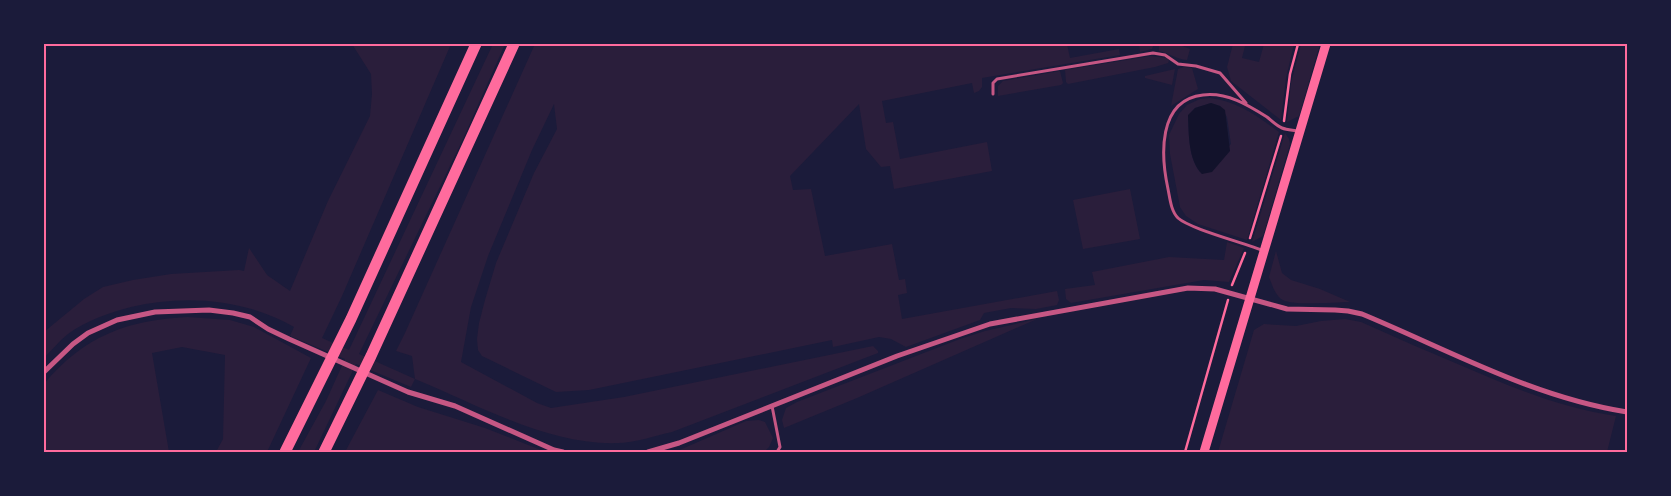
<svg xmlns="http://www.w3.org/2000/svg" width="1671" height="496" font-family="'Golos Text',sans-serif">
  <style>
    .green { fill: #2a1e3b; fill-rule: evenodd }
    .water { fill: #12122b }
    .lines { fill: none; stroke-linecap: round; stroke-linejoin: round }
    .path { stroke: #ff6b9d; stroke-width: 2.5 }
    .service { stroke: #c65784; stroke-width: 3 }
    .minor { stroke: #c65784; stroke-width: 5 }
    .secondary { stroke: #ff6b9d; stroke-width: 9 }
    .motorway { stroke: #ff6b9d; stroke-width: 11 }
    .neatline { fill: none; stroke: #ff6b9d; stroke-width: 2 }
  </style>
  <rect width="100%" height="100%" fill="#1b1b3a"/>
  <!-- green -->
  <path class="green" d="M 352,44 L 451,44 L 342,296 L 322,338 L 349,350 L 493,44 L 505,44 L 463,139 L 359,354 L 415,379 L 412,356 L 396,351 L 405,333 L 535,44 L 1067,44 L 1070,58 L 1119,49 L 1120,55 L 982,78 L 982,87 L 979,91 L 974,93 L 972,83 L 882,101 L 886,123 L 893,122 L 900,159 L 987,142 L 992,171 L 894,189 L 890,166 L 881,167 L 866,149 L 859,104 L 790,176 L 793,190 L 811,189 L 825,256 L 892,244 L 899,280 L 905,279 L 907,293 L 898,295 L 902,319 L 1057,291 L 1059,300 L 1057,305 L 1036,309 L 1011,308 L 984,313 L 980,320 L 906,347 L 891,339 L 879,337 L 833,347 L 832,340 L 589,390 L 556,392 L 482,356 L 478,350 L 477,339 L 479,323 L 485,300 L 496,263 L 534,173 L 557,129 L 554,104 L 532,150 L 488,256 L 471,307 L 461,362 L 537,403 L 551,408 L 624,397 L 873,346 L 878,351 L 878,353 L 672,432 C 654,436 637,442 619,443 C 550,446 478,405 415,379 L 411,387 L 356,364 L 314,452 L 298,452 L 326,401 L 345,359 L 290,336 L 294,327 C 245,299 186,294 131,307 C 109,313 87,320 68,334 C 59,341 52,350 44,358 L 44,332 L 84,299 L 103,287 L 133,280 L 171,274 L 239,270 L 244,271 L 249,248 L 267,275 L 290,291 L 328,201 L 370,116 L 372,94 L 371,74 Z
    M 1139,44 L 1177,44 L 1190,49 L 1187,60 C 1176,59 1169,53 1159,51 L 1159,44 L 1154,44 L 1152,49 L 1140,52 Z
    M 1233,44 L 1245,46 L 1242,58 L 1259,62 L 1264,44 L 1294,44 L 1286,78 L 1281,120 L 1231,81 L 1227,67 Z
    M 1301,44 L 1320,44 L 1299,116 L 1287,122 L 1291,83 Z
    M 1151,56 L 1167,58 L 1169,61 L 1168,63 L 1155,67 L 1068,84 L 1066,82 L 1065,70 Z
    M 1184,67 L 1192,68 L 1198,89 L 1171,106 L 1178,69 Z
    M 1175,69 L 1172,85 L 1145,78 L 1145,76 Z
    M 1060,71 L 1063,83 L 1061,85 L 998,96 L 998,86 L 1003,81 Z
    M 1210,98 C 1237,101 1257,116 1279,132 L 1247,240 L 1198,224 L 1186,216 L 1180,207 L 1170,154 L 1169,135 L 1179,114 L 1187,105 L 1200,99 ZM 1211,103 L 1220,106 L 1227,117 L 1231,144 L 1202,174 C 1188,160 1189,134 1188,116 L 1195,108 Z
    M 1285,133 L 1289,139 L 1290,144 L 1263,236 L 1252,242 Z
    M 1130,189 L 1140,239 L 1083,249 L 1073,200 Z
    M 1227,242 L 1244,248 L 1229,282 L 1204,280 L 1071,303 L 1066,299 L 1065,289 L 1095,285 L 1092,272 L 1169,257 L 1224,260 Z
    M 1276,251 L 1282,273 L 1291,280 L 1320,289 L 1350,302 C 1336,302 1293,306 1283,300 C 1275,296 1272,284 1269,277 Z
    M 188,317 L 230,320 L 254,327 L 311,358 L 267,452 L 216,452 L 223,439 L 225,355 L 182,347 L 152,353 L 169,452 L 44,452 L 44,384 C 84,336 127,320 188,317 Z
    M 1037,319 L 857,398 L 784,428 L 782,420 L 786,408 L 797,402 L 960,339 L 985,331 Z
    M 1345,319 L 1361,322 C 1394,337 1427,351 1460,365 C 1511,387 1561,408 1616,416 L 1607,452 L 1218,452 L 1254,330 L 1264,324 L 1296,326 L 1321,321 Z
    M 378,390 L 418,407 L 485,428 L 546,452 L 345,452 Z
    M 759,420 L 765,422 L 773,438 L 769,447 L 764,452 L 675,452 L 746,421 Z"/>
  <!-- water -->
  <path class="water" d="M 1211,103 L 1220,106 L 1225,110 L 1230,151 L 1212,172 L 1202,174 C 1188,160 1189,134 1188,115 L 1195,108 Z"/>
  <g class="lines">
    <!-- path -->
    <path class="path" d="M 1284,121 L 1290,74 L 1298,44
      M 1250,238 L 1281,136
      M 1232,285 L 1245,253
      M 1185,452 L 1228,300"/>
    <!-- service -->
    <path class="service" d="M 993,94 L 993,83 L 997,79 L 1153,53 L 1165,55 L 1178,64 L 1196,66 L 1220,73 L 1246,103
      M 1264,251 C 1245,243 1190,229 1178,218 C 1171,211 1170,199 1168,189 C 1161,157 1157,100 1203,95 C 1227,92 1248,105 1267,117 C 1272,121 1277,126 1282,128 C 1287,130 1293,130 1298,131
      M 772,406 L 780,447 L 777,452"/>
    <!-- minor -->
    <path class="minor" d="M 44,372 L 73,344 L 88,333 L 117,320 L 155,312 L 209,310 L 233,313 L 250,317 L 268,329 L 289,339 L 408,392 L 455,406 L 554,450 L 563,452
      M 648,452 L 679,443 L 897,356 L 990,324 L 1188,288 L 1215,289 L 1287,309 L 1335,310 L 1348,311 L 1362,314 C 1449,350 1532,397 1627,412"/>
    <!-- secondary -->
    <path class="secondary" d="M 1204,452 L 1326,44"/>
    <!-- motorway -->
    <path class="motorway" d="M 285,452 L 351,319 L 476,44
      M 324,452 L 371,356 L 514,44"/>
  </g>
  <!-- border -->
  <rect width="1671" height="496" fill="none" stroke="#1b1b3a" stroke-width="90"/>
  <rect x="45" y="45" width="1581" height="406" class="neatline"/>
</svg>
